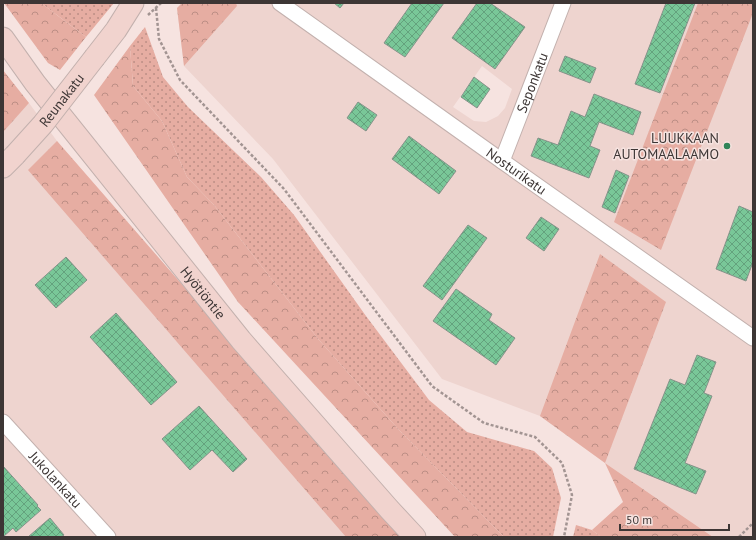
<svg xmlns="http://www.w3.org/2000/svg" width="756" height="540" font-family="'PT Sans',sans-serif">
  <style>
    .built { fill: #eed4cf; fill-rule: evenodd }
    .grass { fill: url(#grass-dots) }
    .forest { fill: url(#forest-crowns) }
    .building { fill: url(#building-cross-hatch); stroke: #85938a }
    .lines { fill: none; stroke-linecap: round; stroke-linejoin: round }
    .minor-casing { stroke: #c3b1ae; stroke-width: 17 }
    .secondary-casing { stroke: #c3b1ae; stroke-width: 23 }
    .path { stroke: #a29492; stroke-width: 2.5; stroke-dasharray: 3 2; stroke-linecap: butt }
    .minor { stroke: #fff; stroke-width: 15 }
    .secondary { stroke: #f1d3ce; stroke-width: 21 }
    .secondary-bridge-casing { stroke: #c3b1ae; stroke-width: 23; stroke-linecap: butt }
    .secondary-bridge { stroke: #f1d3ce; stroke-width: 21 }
    .poi-dot { fill: #308458; stroke: #f6e3e0; stroke-width: 1.5 }
    .labels { text-anchor: middle; stroke-width: 3; stroke-linejoin: round; paint-order: stroke }
    .street-label { font-size: 14px; fill: #3d3635; stroke: #f6e3e0 }
    .poi-label { font-size: 14px; fill: #3d3635; stroke: #f6e3e0; text-anchor: end }
  </style>
  <defs>
    <pattern id="grass-dots" width="8" height="8" patternUnits="userSpaceOnUse"><rect width="8" height="8" fill="#e6ada2"/><path d="M2 2h.1M6 6h.1" fill="none" stroke="#bc8e85" stroke-width="1.8" stroke-linecap="round"/></pattern>
    <pattern id="forest-crowns" width="20" height="18" patternUnits="userSpaceOnUse"><rect width="20" height="18" fill="#e6ada2"/><path d="M2 6a3 3 0 1 1 6 0M12 15a3 3 0 1 1 6 0" fill="none" stroke="#bc8e85"/></pattern>
    <pattern id="building-cross-hatch" width="8" height="8" patternUnits="userSpaceOnUse"><rect width="8" height="8" fill="#79c798"/><path d="M0 0l8 8M0 8l8-8" fill="none" stroke="#64a27d"/></pattern>
  </defs>
  <rect width="100%" height="100%" fill="#f6e3e0"/>
  <!-- built -->
  <path class="built" d="M 182,3 L 753,3 L 753,537 L 713,537 L 605,463 L 540,416 L 442,379 L 273,159 L 184,66 L 177,8 ZM 482,66 L 512,89 L 505,108 L 498,116 L 486,122 L 474,121 L 453,107 Z
    M 29,103 L 57,141 L 402,537 L 3,537 L 3,131 Z"/>
  <!-- grass -->
  <path class="grass" d="M 41,3 L 114,3 L 86,37 Z
    M 145,27 L 163,77 L 188,107 L 261,177 L 294,215 L 366,316 L 429,400 L 467,432 L 534,451 L 552,468 L 561,498 L 553,537 L 504,537 L 399,430 L 319,340 L 214,205 L 187,177 L 162,121 L 133,86 L 130,46 Z
    M 576,525 L 592,530 L 601,537 L 573,537 Z"/>
  <!-- forest -->
  <path class="forest" d="M 4,3 L 41,3 L 86,37 L 60,70 L 48,63 Z
    M 182,3 L 236,3 L 237,6 L 184,66 L 177,8 Z
    M 698,3 L 753,3 L 753,13 L 661,250 L 614,222 Z
    M 130,46 L 133,86 L 162,121 L 187,177 L 214,205 L 319,340 L 399,430 L 504,537 L 455,537 L 238,302 L 94,95 Z
    M 3,70 L 29,103 L 4,131 L 3,131 Z
    M 57,141 L 402,537 L 346,537 L 28,170 Z
    M 600,254 L 666,302 L 605,463 L 713,537 L 601,537 L 592,530 L 623,502 L 605,463 L 540,416 Z"/>
  <!-- building -->
  <path class="building" d="M 334,3 L 344,3 L 340,8 Z
    M 412,3 L 444,3 L 405,57 L 384,43 Z
    M 477,3 L 490,3 L 525,27 L 495,69 L 452,38 Z
    M 666,3 L 695,3 L 660,93 L 635,84 Z
    M 565,56 L 596,68 L 590,83 L 559,71 Z
    M 474,77 L 490,89 L 477,108 L 461,97 Z
    M 594,94 L 641,112 L 633,135 L 599,122 L 590,146 L 600,150 L 589,178 L 531,156 L 538,138 L 558,145 L 571,111 L 585,117 Z
    M 358,102 L 377,115 L 366,131 L 347,118 Z
    M 409,136 L 456,171 L 439,194 L 392,159 Z
    M 616,170 L 629,176 L 615,213 L 602,207 Z
    M 739,206 L 753,212 L 753,262 L 746,281 L 716,269 Z
    M 541,217 L 559,229 L 544,251 L 526,238 Z
    M 468,225 L 487,238 L 442,300 L 423,286 Z
    M 66,257 L 87,280 L 56,308 L 35,285 Z
    M 456,289 L 492,314 L 489,320 L 515,338 L 496,365 L 433,321 Z
    M 116,313 L 177,382 L 151,405 L 90,337 Z
    M 697,355 L 716,362 L 704,393 L 712,396 L 685,463 L 706,471 L 696,494 L 634,469 L 670,379 L 685,385 Z
    M 199,406 L 247,459 L 233,472 L 212,450 L 190,470 L 162,439 Z
    M 3,466 L 38,505 L 37,506 L 41,510 L 16,532 L 13,528 L 3,537 Z
    M 50,518 L 64,535 L 61,537 L 28,537 Z"/>
  <g class="lines">
    <!-- minor casing -->
    <g class="minor-casing">
      <g id="minor">
        <path id="s1" d="M 280,3 L 502,161 L 753,338"/>
        <path id="s2" d="M 502,161 L 563,3"/>
        <path id="s3" d="M 3,422 L 108,537"/>
      </g>
    </g>
    <!-- secondary casing -->
    <g class="secondary-casing">
      <g id="secondary">
        <path id="s4" d="M 3,38 L 35,83 L 241,340 L 389,509 L 415,537"/>
        <path d="M 95,57 L 116,30 L 133,3"/>
        <path d="M 3,167 L 15,155"/>
      </g>
    </g>
    <!-- path -->
    <path class="path" d="M 156,8 L 159,39 L 180,80 L 284,189 L 432,386 L 484,423 L 535,437 L 562,463 L 572,495 L 564,537
      M 148,15 L 161,3
      M 739,537 L 753,523"/>
    <!-- minor -->
    <use href="#minor" class="minor"/>
    <!-- secondary -->
    <use href="#secondary" class="secondary"/>
    <!-- secondary-bridge casing -->
    <g class="secondary-bridge-casing">
      <g id="secondary-bridge">
        <path id="s5" d="M 15,155 L 43,124 L 95,57"/>
      </g>
    </g>
    <!-- secondary-bridge -->
    <use href="#secondary-bridge" class="secondary-bridge"/>
  </g>
  <!-- markers -->
  <circle class="poi-dot" cx="727" cy="146" r="4"/>
  <g class="labels">
    <!-- street labels -->
    <g class="street-label">
      <text dy="5" stroke="none"><textPath href="#s2" startOffset="84">Seponkatu</textPath></text>
      <text dy="5" stroke="none"><textPath href="#s5" startOffset="72">Reunakatu</textPath></text>
      <text dy="5" stroke="none"><textPath href="#s1" startOffset="290">Nosturikatu</textPath></text>
      <text dy="5" stroke="none"><textPath href="#s4" startOffset="324">Hyötiöntie</textPath></text>
      <text dy="5" stroke="none"><textPath href="#s3" startOffset="78">Jukolankatu</textPath></text>
    </g>
    <!-- poi labels -->
    <g class="poi-label">
      <text x="719" y="143">LUUKKAAN<tspan x="719" dy="16">AUTOMAALAAMO</tspan></text>
    </g>
  </g>
  <!-- border -->
  <rect width="756" height="540" fill="none" stroke="#3d3635" stroke-width="8"/>
  <!-- scale -->
  <path d="M620 524v6h109v-6" fill="none" stroke="#3d3635" stroke-width="2"/>
  <text x="626" y="524" font-size="12" fill="#3d3635" stroke="#f6e3e0" stroke-width="3" paint-order="stroke">50 m</text>
</svg>
